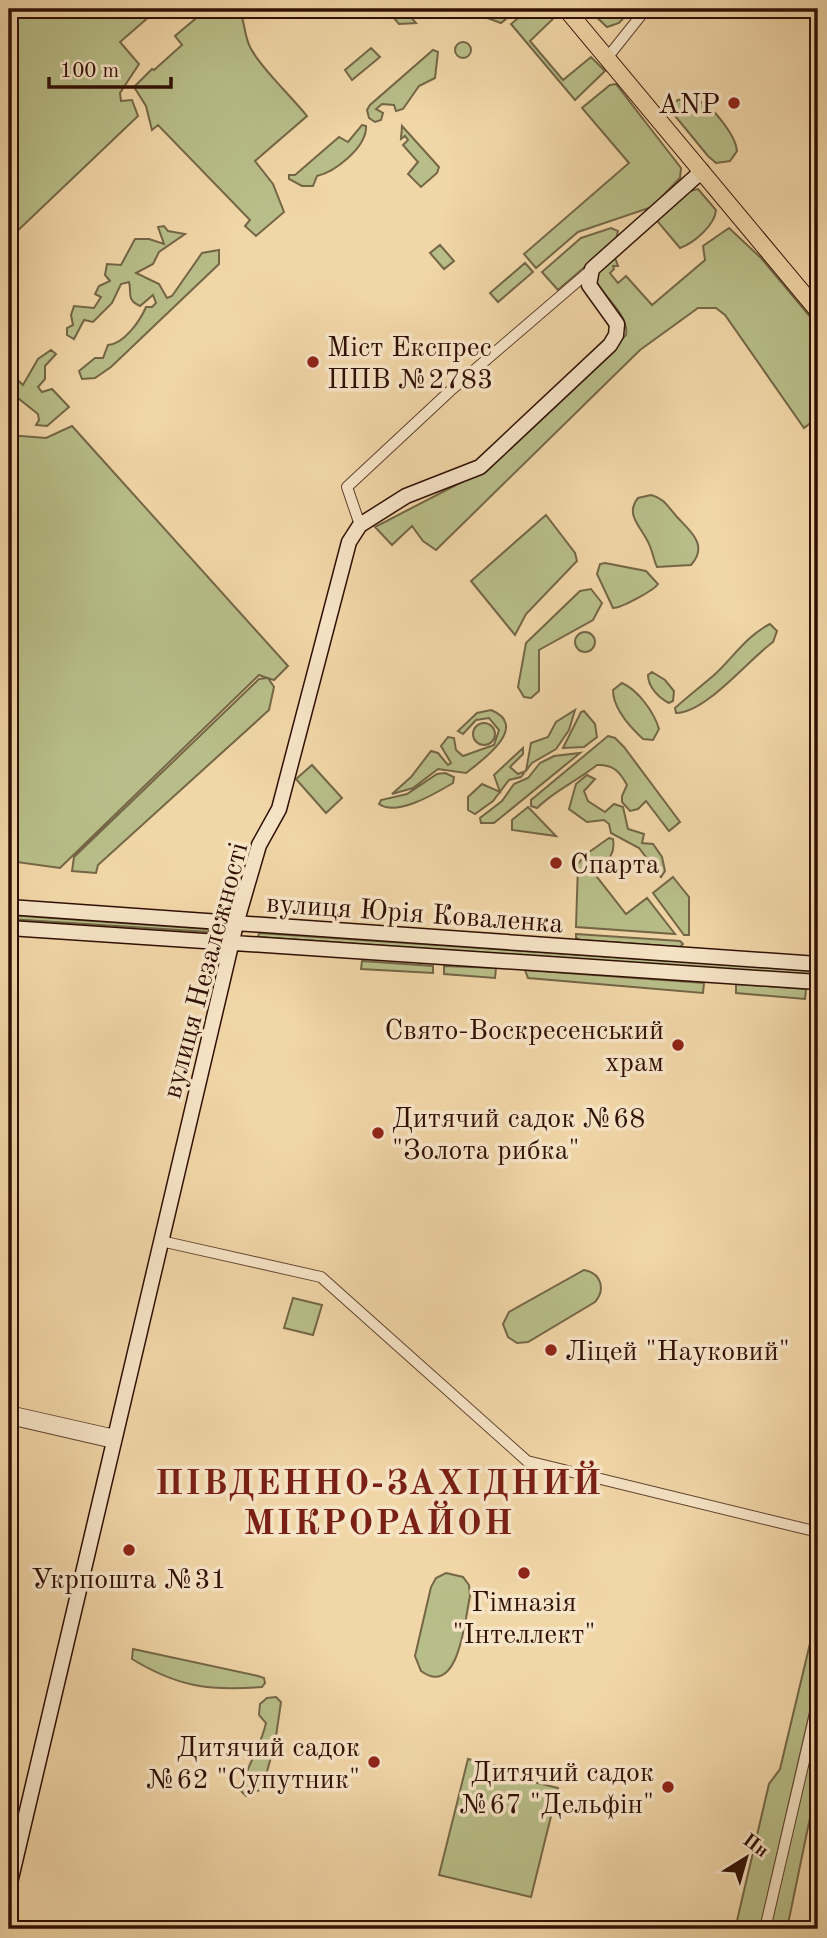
<svg xmlns="http://www.w3.org/2000/svg" width="827" height="1938" font-family="'Old Standard TT',serif">
  <style>
    .green { fill: #b8be89; stroke: #746646; stroke-width: 2 }
    .lines { fill: none; stroke-linecap: round; stroke-linejoin: round }
    .street-casing { stroke: #60412d; stroke-width: 12 }
    .secondary-casing { stroke: #300f04; stroke-width: 17 }
    .primary-casing { stroke: #300f04; stroke-width: 18 }
    .street { stroke: #f6e4c6; stroke-width: 10 }
    .secondary { stroke: #f6e4c6; stroke-width: 14 }
    .primary { stroke: #f1d6a7; stroke-width: 16 }
    .poi-dot { fill: #8f2418; stroke: #f6e4c6; stroke-width: 2.5 }
    .labels { text-anchor: middle; stroke-width: 7; stroke-linejoin: round; paint-order: stroke }
    .poi-label { font-size: 28px; fill: #300f04; stroke: #f6e4c6; text-anchor: end }
    .street-label { font-size: 28px; fill: #300f04; stroke: #f6e4c6 }
    .district-label { font-size: 35px; font-weight: bold; letter-spacing: 2px; fill: #7a1f14; stroke: #f6e4c6 }
  </style>
  <rect width="100%" height="100%" fill="#f1d6a7"/>
  <filter id="stains"><feTurbulence type="fractalNoise" baseFrequency=".00286" numOctaves="4"/><feColorMatrix values="0 0 0 0 .2 0 0 0 0 .09 0 0 0 0 .02 0 0 0 .5 -.17"/></filter>
  <radialGradient id="worn" r=".72"><stop offset=".6" stop-color="#630" stop-opacity="0"/><stop offset="1" stop-color="#630" stop-opacity=".3"/></radialGradient>
  <!-- green -->
  <path class="green" d="M 9,9 L 158,9 L 120,42 L 139,64 L 120,93 L 121,101 L 132,100 L 138,116 L 9,239 Z
    M 207,9 L 239,9 C 245,21 244,35 250,47 C 260,67 291,96 307,116 L 255,161 L 273,184 L 284,212 L 256,236 L 245,226 L 250,220 L 158,125 L 152,130 L 146,106 L 134,87 L 152,69 L 154,70 L 182,45 L 175,36 Z
    M 386,9 L 404,9 L 416,23 L 399,24 Z
    M 477,9 L 518,9 L 501,23 L 484,17 Z
    M 529,9 L 552,9 L 557,15 L 530,41 L 563,80 L 591,57 L 605,71 L 575,100 L 511,24 Z
    M 588,9 L 632,9 L 619,23 L 607,27 Z
    M455 50a8 8 0 1 1 16 0a8 8 0 1 1-16 0Z
    M 371,48 L 380,57 L 352,80 L 345,70 Z
    M 433,50 L 438,52 L 435,78 L 419,86 L 403,109 L 396,111 L 394,105 L 382,104 L 376,109 L 383,113 L 381,120 L 375,122 L 369,118 L 367,110 L 370,105 Z
    M 616,84 L 681,168 L 680,178 L 652,207 L 578,232 L 536,268 L 524,254 L 629,163 L 582,108 L 610,85 Z
    M 678,100 C 686,99 694,98 701,102 C 714,108 736,136 737,151 L 730,161 L 716,163 L 708,156 L 671,111 L 670,106 Z
    M 362,125 L 366,126 C 367,148 334,172 317,176 L 313,186 L 302,186 L 289,179 L 289,175 L 295,175 L 339,137 L 348,142 Z
    M 402,126 L 439,167 L 437,173 L 421,187 L 408,174 L 418,162 L 403,145 L 408,140 L 405,136 L 401,139 Z
    M 698,189 L 716,210 C 715,225 694,243 680,248 L 658,222 L 658,217 L 690,191 Z
    M 164,226 L 168,231 L 185,234 L 159,252 L 153,264 L 136,273 L 159,284 L 167,298 L 172,296 L 202,253 L 219,250 L 219,264 L 111,367 L 95,378 L 82,379 L 79,371 L 95,358 L 103,358 L 108,345 C 124,344 140,321 146,307 L 152,307 L 156,303 L 153,295 L 140,306 C 126,300 132,293 129,282 L 121,284 L 112,303 L 93,322 L 84,320 L 74,339 L 67,335 L 67,328 L 73,325 L 71,315 L 74,306 L 94,308 L 101,297 L 95,294 L 99,286 L 110,281 L 105,275 L 107,264 L 121,265 L 135,239 L 149,239 L 164,244 L 158,227 Z
    M 611,228 L 618,231 L 616,240 L 558,290 L 542,272 L 581,238 Z
    M 729,228 L 761,258 L 818,326 L 818,417 L 804,428 L 725,315 L 716,308 L 698,308 L 640,350 L 436,550 L 423,541 L 412,526 L 392,545 L 375,527 L 491,467 L 626,335 C 630,314 600,295 594,276 L 614,255 L 618,266 L 613,266 L 614,269 L 610,273 L 618,283 L 626,276 L 652,305 L 705,260 L 703,246 Z
    M 440,245 L 454,261 L 444,269 L 430,253 Z
    M 525,263 L 533,272 L 498,302 L 490,293 Z
    M 51,350 L 56,354 L 45,366 L 45,379 L 38,387 L 42,392 L 52,389 L 69,407 L 47,426 L 36,425 L 39,420 L 38,414 L 19,399 L 9,404 L 15,396 L 9,378 L 11,374 L 23,385 L 38,359 Z
    M 72,426 L 288,666 L 274,680 L 268,678 L 274,687 L 269,710 L 98,865 L 96,873 L 72,871 L 74,857 L 259,679 L 267,678 L 259,675 L 60,868 L 9,861 L 9,435 L 46,438 Z
    M 651,495 C 664,498 668,507 677,517 C 690,531 709,545 691,565 L 657,567 C 653,558 652,548 647,540 C 640,526 625,514 638,498 Z
    M 546,515 L 575,553 L 577,561 L 526,614 L 515,635 L 471,581 Z
    M 605,563 L 646,571 L 658,584 C 653,591 621,608 613,608 L 597,574 L 600,564 Z
    M 591,589 L 602,603 L 593,620 L 539,650 L 539,691 L 531,698 L 524,697 L 518,687 L 526,643 L 580,591 Z
    M 770,624 L 777,631 L 773,642 C 749,659 706,713 676,713 L 675,708 C 687,697 700,687 713,676 C 732,659 746,636 770,624 Z
    M575 642a10 10 0 1 1 20 0a10 10 0 1 1-20 0Z
    M 652,672 L 665,680 L 674,691 L 673,701 L 669,703 C 659,698 648,687 648,675 Z
    M 622,683 C 638,690 654,712 659,729 L 653,740 L 643,739 C 630,727 613,709 613,690 Z
    M 491,710 C 530,726 483,760 466,773 L 438,769 L 413,788 L 392,794 L 411,777 L 431,751 L 438,753 L 448,765 L 451,763 L 441,746 L 448,737 L 454,738 L 456,750 L 463,756 L 494,745 L 499,730 L 489,718 L 476,720 L 463,734 L 458,731 L 477,713 Z
    M 575,710 L 569,730 L 556,749 L 532,763 L 521,777 L 509,780 L 493,801 L 475,814 L 468,810 L 468,797 L 482,784 L 500,792 L 494,775 L 523,748 L 523,754 L 510,767 L 518,774 L 526,771 L 531,743 L 548,737 L 556,722 Z
    M 584,711 L 595,724 L 597,737 L 584,747 L 563,748 L 581,712 Z
    M473 734a11 11 0 1 1 22 0a11 11 0 1 1-22 0Z
    M 608,736 L 615,738 L 624,747 L 680,822 L 669,831 L 646,801 L 638,809 L 630,811 L 622,802 L 622,796 L 627,785 C 620,772 613,764 597,765 C 577,781 555,790 537,808 L 531,806 L 531,800 Z
    M 580,753 L 494,823 L 481,823 L 480,818 L 502,801 L 514,784 L 528,778 L 540,763 L 554,756 Z
    M 312,765 L 342,798 L 326,813 L 296,779 Z
    M 445,773 L 454,777 L 453,783 C 436,793 397,817 379,804 L 381,800 L 407,794 L 437,774 Z
    M 587,775 L 595,779 L 584,791 L 588,801 L 605,812 L 614,804 L 623,807 L 628,829 L 644,834 L 642,843 L 653,844 L 662,857 L 665,871 L 661,877 L 639,848 L 611,833 L 609,824 L 604,820 L 587,822 L 569,809 L 576,784 Z
    M 528,807 L 556,836 L 512,830 L 512,820 Z
    M 609,838 L 613,839 C 616,857 605,862 594,873 L 626,914 L 647,898 L 675,934 L 576,927 L 578,864 L 585,855 Z
    M 673,877 L 689,897 L 689,935 L 684,935 L 653,893 Z
    M 9,915 L 208,929 L 210,932 L 9,919 Z
    M 259,933 L 818,971 L 818,976 L 258,937 Z
    M 576,934 L 680,941 L 683,944 L 680,947 L 580,940 L 576,938 Z
    M 362,961 L 433,966 L 433,973 L 361,969 Z
    M 444,966 L 496,968 L 495,978 L 444,974 Z
    M 525,970 L 704,983 L 703,993 L 528,978 Z
    M 736,984 L 806,989 L 805,999 L 736,993 Z
    M 584,1270 C 601,1273 606,1289 595,1302 L 528,1342 L 517,1343 L 508,1337 L 503,1324 L 509,1312 Z
    M 293,1298 L 322,1305 L 313,1335 L 284,1328 Z
    M 446,1573 L 463,1577 L 469,1585 L 470,1596 C 465,1618 459,1699 421,1671 L 415,1656 L 431,1587 L 436,1578 Z
    M 818,1610 L 818,1677 L 760,1929 L 736,1925 L 769,1784 L 780,1769 Z
    M 133,1649 L 258,1676 L 264,1678 L 265,1683 L 262,1687 C 209,1691 178,1687 132,1659 Z
    M 276,1697 L 281,1702 L 275,1743 L 262,1789 L 246,1796 L 240,1790 C 247,1766 261,1746 266,1723 L 259,1715 L 260,1704 L 267,1698 Z
    M 818,1721 L 818,1779 L 787,1929 L 770,1929 Z
    M 468,1759 L 518,1771 L 517,1778 L 558,1788 L 531,1897 L 439,1875 Z"/>
  <g class="lines">
    <!-- street casing -->
    <g class="street-casing">
      <path id="street" d="M 607,58 L 646,9
        M 360,525 L 347,487 L 450,391 L 592,269
        M 161,1241 L 321,1277 L 527,1461 L 818,1532
        M 9,1411 L 115,1435
        M 9,1419 L 113,1443
        M 765,1929 L 818,1701"/>
    </g>
    <!-- secondary casing -->
    <g class="secondary-casing">
      <path id="secondary" d="M 9,907 L 818,964
        M 9,928 L 818,982
        M 9,1887 L 236,924 L 259,845 L 279,809 L 349,542 L 360,525 L 406,496 L 480,467 L 610,345 L 616,335 L 617,324 L 589,285 L 592,269 L 702,171"/>
    </g>
    <!-- primary casing -->
    <g class="primary-casing">
      <path id="primary" d="M 566,9 L 818,311"/>
    </g>
    <!-- street -->
    <use href="#street" class="street"/>
    <!-- secondary -->
    <use href="#secondary" class="secondary"/>
    <!-- primary -->
    <use href="#primary" class="primary"/>
  </g>
  <!-- markers -->
  <g class="poi-dot">
    <circle cx="734" cy="103" r="7"/>
    <circle cx="313" cy="362" r="7"/>
    <circle cx="556" cy="863" r="7"/>
    <circle cx="678" cy="1045" r="7"/>
    <circle cx="378" cy="1133" r="7"/>
    <circle cx="551" cy="1350" r="7"/>
    <circle cx="129" cy="1550" r="7"/>
    <circle cx="524" cy="1573" r="7"/>
    <circle cx="374" cy="1762" r="7"/>
    <circle cx="668" cy="1787" r="7"/>
  </g>
  <g class="labels">
    <!-- poi labels -->
    <g class="poi-label">
      <text x="720" y="113">ANP</text>
      <text x="327" y="356" text-anchor="start">Міст Експрес<tspan x="327" dy="32">ППВ №2783</tspan></text>
      <text x="570" y="873" text-anchor="start">Спарта</text>
      <text x="664" y="1039">Свято-Воскресенський<tspan x="664" dy="32">храм</tspan></text>
      <text x="392" y="1127" text-anchor="start">Дитячий садок №68<tspan x="392" dy="32">"Золота рибка"</tspan></text>
      <text x="565" y="1360" text-anchor="start">Ліцей "Науковий"</text>
      <text x="129" y="1588" text-anchor="middle">Укрпошта №31</text>
      <text x="524" y="1611" text-anchor="middle">Гімназія<tspan x="524" dy="32">"Інтеллект"</tspan></text>
      <text x="360" y="1756">Дитячий садок<tspan x="360" dy="32">№62 "Супутник"</tspan></text>
      <text x="654" y="1781">Дитячий садок<tspan x="654" dy="32">№67 "Дельфін"</tspan></text>
    </g>
    <!-- street labels -->
    <g class="street-label">
      <text transform="translate(415 912) rotate(4)" y="10">вулиця Юрія Коваленка</text>
      <text transform="translate(204 970) rotate(-75)" y="10">вулиця Незалежності</text>
    </g>
    <!-- district labels -->
    <g class="district-label">
      <text x="379" y="1494">ПІВДЕННО-ЗАХІДНИЙ<tspan x="379" dy="40">МІКРОРАЙОН</tspan></text>
    </g>
  </g>
  <!-- margin -->
  <rect width="827" height="1938" fill="none" stroke="#f1d6a7" stroke-width="35"/>
  <rect x="10" y="10" width="806" height="1917" fill="none" stroke="#300f04" stroke-width="3.5"/>
  <rect x="18" y="18" width="792" height="1903" fill="none" stroke="#300f04" stroke-width="2"/>
  <!-- north arrow -->
  <g transform="translate(746 1858) rotate(37)" stroke="#f6e4c6" stroke-width="5" paint-order="stroke">
  <path d="M0-5L12 26L0 18L-12 26Z" fill="#300f04"/>
  <text y="-10" font-size="19" font-weight="bold" text-anchor="middle" fill="#300f04">Пн</text>
  </g>
  <!-- scale -->
  <path d="M49 77v10h122v-10" fill="none" stroke="#300f04" stroke-width="3.5"/>
  <text x="60" y="77" font-size="21" fill="#300f04" stroke="#f6e4c6" stroke-width="5" paint-order="stroke">100 m</text>
  <rect width="100%" height="100%" filter="url(#stains)"/>
  <rect width="100%" height="100%" fill="url(#worn)"/>
</svg>
